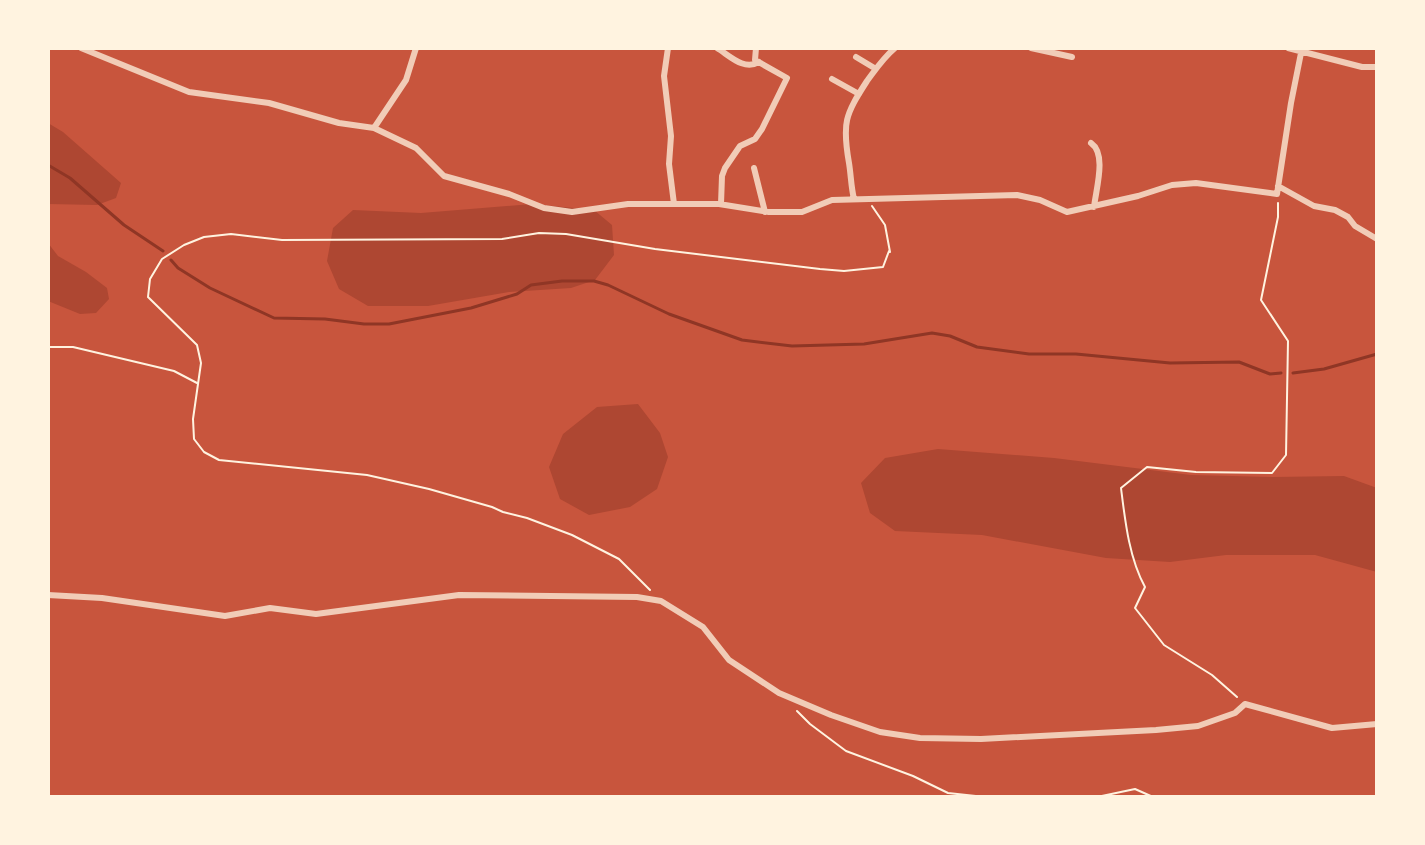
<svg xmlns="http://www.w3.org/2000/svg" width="1425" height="845" font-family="'Asap Condensed',sans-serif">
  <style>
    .green { fill: #ae4732 }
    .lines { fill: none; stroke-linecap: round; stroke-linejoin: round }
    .stream { stroke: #8f3625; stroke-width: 3 }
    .path { stroke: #fff3e0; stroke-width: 2 }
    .minor { stroke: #f1ccb7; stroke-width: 6 }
  </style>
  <rect width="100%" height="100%" fill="#c8553d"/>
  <!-- green -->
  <path class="green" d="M 48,123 L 63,132 L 121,183 L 116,198 L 97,205 L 48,204 Z
    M 532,204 L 594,210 L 612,225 L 614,255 L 595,280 L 571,288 L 509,292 L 428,306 L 368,306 L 339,289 L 327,261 L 333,228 L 353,210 L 421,213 Z
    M 48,243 L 58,256 L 86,272 L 107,288 L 109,299 L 96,313 L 80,314 L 48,301 Z
    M 638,404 L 660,433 L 668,457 L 657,489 L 630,507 L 589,515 L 560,499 L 549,467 L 563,434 L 597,407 Z
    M 938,449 L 1054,458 L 1191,475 L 1273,477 L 1344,476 L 1377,488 L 1377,572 L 1315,555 L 1226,555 L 1170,562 L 1106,558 L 982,535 L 895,531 L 870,513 L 861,483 L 885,458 Z"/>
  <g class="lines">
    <!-- stream -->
    <path class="stream" d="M 48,165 L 70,178 L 124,225 L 163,251
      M 171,260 L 178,268 L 210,288 L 274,318 L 325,319 L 364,324 L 389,324 L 471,308 L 517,294 L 531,285 L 562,281 L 594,281 L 608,285 L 669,314 L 742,340 L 792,346 L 864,344 L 932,333 L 950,336 L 977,347 L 1029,354 L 1076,354 L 1170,363 L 1239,362 L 1270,374 L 1281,373
      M 1293,373 L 1324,369 L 1377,354"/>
    <!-- path -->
    <path class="path" d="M 48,347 L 73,347 L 174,371 L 197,383
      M 650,590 L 619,559 L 572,535 L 527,518 L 503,512 L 492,507 L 429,489 L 367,475 L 219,460 L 204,452 L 194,439 L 193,419 L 201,363 L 197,345 L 148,297 L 150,279 L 162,259 L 184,245 L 204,237 L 231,234 L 282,240 L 502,239 L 539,233 L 566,234 L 655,249 L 820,269 L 844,271 L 883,267 L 889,251 L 890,252 L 885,225 L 872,206
      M 1237,697 L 1212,675 L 1164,645 L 1135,608 L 1145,587 C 1129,558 1125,520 1121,488 L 1147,467 L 1196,472 L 1272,473 L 1286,455 L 1288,341 L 1261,300 L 1278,217 L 1278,203
      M 797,711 L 810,724 L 846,751 L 913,776 L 948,793 L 985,797
      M 1097,797 L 1135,789 L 1153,797"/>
    <!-- minor -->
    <path class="minor" d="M 81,48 L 189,92 L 269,103 L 339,123 L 374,128 L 416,148 L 444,176 L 509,194 L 544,208 L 572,212 L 628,204 L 719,204 L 769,212 L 802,212 L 832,200 L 1017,195 L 1040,200 L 1067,212 L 1138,196 L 1172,185 L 1196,183 L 1277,194 L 1291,103 L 1302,48
      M 668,48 L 664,76 L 671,136 L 669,164 L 674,204
      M 717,48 C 730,56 744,71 759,62
      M 1031,48 L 1072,57
      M 1288,48 L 1362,67 L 1377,67
      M 856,57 L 876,69
      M 832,79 L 859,94
      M 374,128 L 406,80 L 416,48
      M 1091,143 C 1107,154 1096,189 1094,207
      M 754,168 L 765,212
      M 1278,186 L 1314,206 L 1335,210 L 1348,217 L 1355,226 L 1377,239
      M 854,199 C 851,187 851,175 849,163 C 842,123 845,115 867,81 C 876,69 883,58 895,48
      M 721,204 L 722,176 L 725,168 L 740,146 L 755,139 L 762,129 L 787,78 L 755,60 L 756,48
      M 48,595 L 102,598 L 225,616 L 270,608 L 316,614 L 459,595 L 637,597 L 661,601 L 703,627 L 729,660 L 779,693 L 831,715 L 880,732 L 920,738 L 981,739 L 1156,730 L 1198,726 L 1235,713 L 1245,704 L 1332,728 L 1377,724"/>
  </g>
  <!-- border -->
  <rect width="1425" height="845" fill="none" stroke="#fff3e0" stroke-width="100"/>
</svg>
